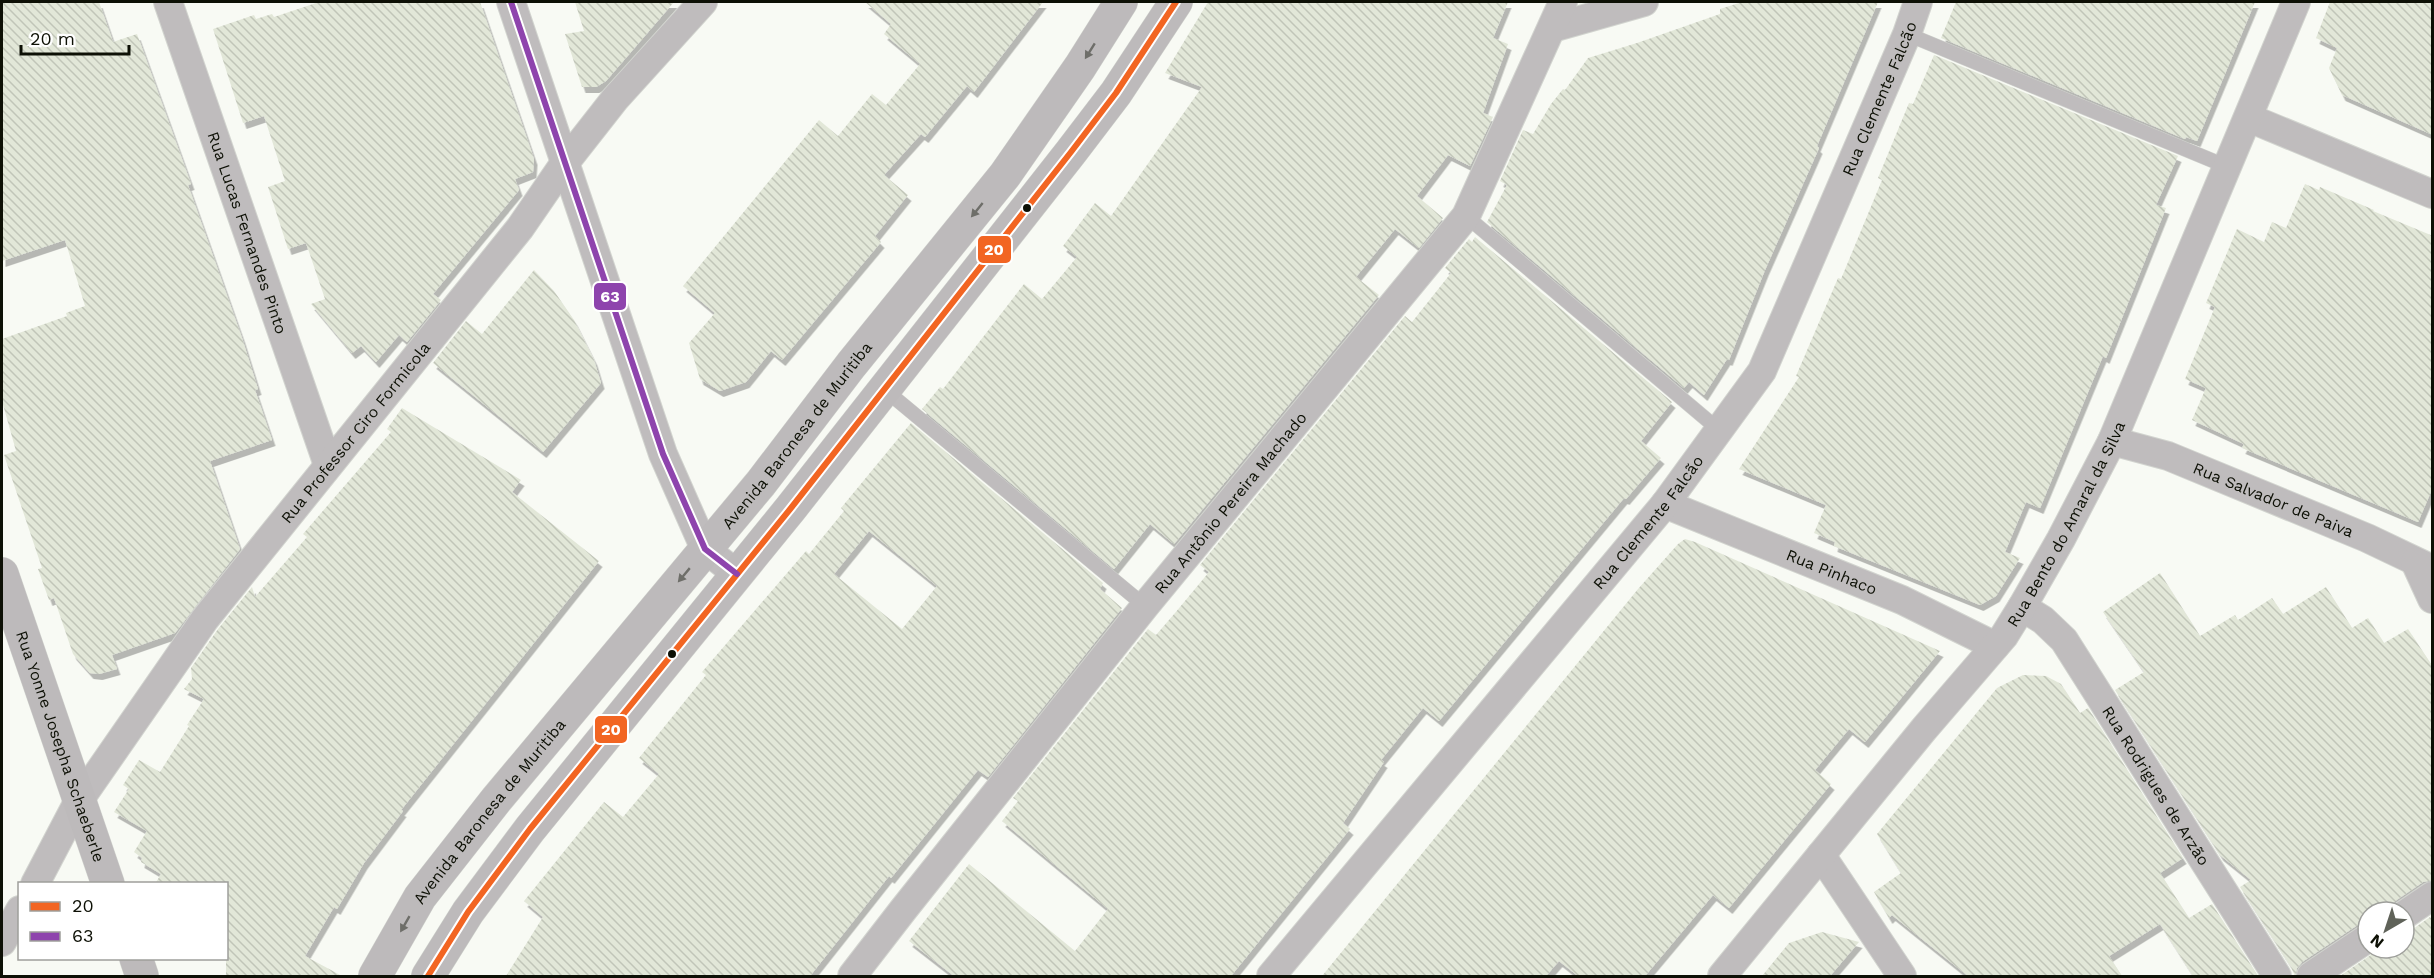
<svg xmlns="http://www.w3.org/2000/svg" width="2434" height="978" font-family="'Work Sans',sans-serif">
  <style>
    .building { fill: url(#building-back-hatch); fill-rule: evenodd; filter: url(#shadow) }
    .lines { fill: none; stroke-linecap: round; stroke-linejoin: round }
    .lane-casing { stroke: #d2d4cf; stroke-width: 15 }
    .street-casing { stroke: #d2d4cf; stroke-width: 30 }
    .secondary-casing { stroke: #d2d4cf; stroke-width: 34 }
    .lane { stroke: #bfbcbd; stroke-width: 14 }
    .street { stroke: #bfbcbd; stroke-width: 28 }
    .secondary { stroke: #bdbabb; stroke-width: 33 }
    .bus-1-casing { stroke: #fff; stroke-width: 10 }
    .bus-2-casing { stroke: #fff; stroke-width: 10 }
    .bus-1 { stroke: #f26522; stroke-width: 6 }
    .bus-2 { stroke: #8e44ad; stroke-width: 6 }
    .oneway { fill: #6e6e69 }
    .bus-dot { fill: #0d1005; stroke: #fff; stroke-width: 2 }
    .labels { text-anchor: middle; stroke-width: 4.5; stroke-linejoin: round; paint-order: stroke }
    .street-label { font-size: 16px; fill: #0d1005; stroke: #fff }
    .line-badge { stroke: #fff; stroke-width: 2 }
    .badge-label { font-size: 16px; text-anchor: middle; font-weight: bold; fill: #fff }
  </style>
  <defs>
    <pattern id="building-back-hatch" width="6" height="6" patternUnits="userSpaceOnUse" patternTransform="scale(1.5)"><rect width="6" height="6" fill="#e2e7d8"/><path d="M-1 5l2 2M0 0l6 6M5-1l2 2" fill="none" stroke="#c1c5b8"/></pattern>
    <filter id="shadow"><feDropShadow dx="3.5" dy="6" stdDeviation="0" flood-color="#0004"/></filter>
  </defs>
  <rect width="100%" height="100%" fill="#f8faf4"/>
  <!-- building -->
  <path class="building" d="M 2,2 L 99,2 L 113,42 L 137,34 L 191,184 L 188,185 L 242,338 L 258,389 L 255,390 L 272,440 L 210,461 L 240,549 L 175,633 L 112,655 L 117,669 L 99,674 L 90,673 L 73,654 L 54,598 L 49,600 L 38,569 L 42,568 L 4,455 L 16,451 L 2,401 L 2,339 L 67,316 L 66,313 L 85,306 L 65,240 L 2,261 Z
    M 319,2 L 480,2 L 534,159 L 533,172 L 515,179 L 519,190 L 433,294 L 441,300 L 407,342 L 399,335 L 376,362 L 361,346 L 352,353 L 311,304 L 325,299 L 306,243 L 288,249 L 268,187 L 285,181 L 264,116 L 243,123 L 213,29 L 254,15 L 256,19 L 272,14 L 274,17 Z
    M 575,2 L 674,2 L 606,81 L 596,87 L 582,87 L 565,34 L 584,31 Z
    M 865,2 L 1043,2 L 974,92 L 967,86 L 925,137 L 921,134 L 884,175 L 908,195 L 875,236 L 881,242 L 782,360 L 771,351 L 746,382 L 720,391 L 700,379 L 689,343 L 715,313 L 683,286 L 819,120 L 838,136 L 872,94 L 886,105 L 920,64 L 884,34 L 891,24 Z
    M 1208,2 L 1508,2 L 1493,38 L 1508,44 L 1483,113 L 1493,117 L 1470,166 L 1448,155 L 1417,196 L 1443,218 L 1419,248 L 1395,229 L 1356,277 L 1379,295 L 1174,544 L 1150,524 L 1114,569 L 922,409 L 940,387 L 943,389 L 1024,284 L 1042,299 L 1077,257 L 1063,246 L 1095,203 L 1111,216 L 1202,87 L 1165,73 Z
    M 1742,2 L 1878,2 L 1817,146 L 1819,148 L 1765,270 L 1729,360 L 1727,359 L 1704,395 L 1689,382 L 1684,388 L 1487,222 L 1507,185 L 1500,181 L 1523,130 L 1533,134 L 1551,104 L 1563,89 L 1565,90 L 1588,58 L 1637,43 L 1720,14 L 1720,9 Z
    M 1956,2 L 2255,2 L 2197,141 L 2186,137 L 2185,139 L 1941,38 Z
    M 2330,2 L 2433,2 L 2433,135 L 2342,95 L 2329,68 L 2337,48 L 2316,38 Z
    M 1934,55 L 2178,156 L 2156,205 L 2166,208 L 2106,358 L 2103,356 L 2040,508 L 2026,502 L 2005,552 L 2020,558 L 1996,596 L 1980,605 L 1834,546 L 1835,542 L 1814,533 L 1826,505 L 1739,469 L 1799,377 L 1796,376 L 1838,278 L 1841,279 L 1882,180 L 1878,178 L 1909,103 L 1913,104 Z
    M 2305,184 L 2319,190 L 2320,187 L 2374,210 L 2373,211 L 2433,236 L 2433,487 L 2418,522 L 2242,448 L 2244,444 L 2192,420 L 2206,388 L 2185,379 L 2215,307 L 2206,303 L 2237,229 L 2264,242 L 2272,222 L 2286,228 Z
    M 1475,237 L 1672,402 L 1641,441 L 1661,458 L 1626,499 L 1624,498 L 1439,721 L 1423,708 L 1381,760 L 1384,762 L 1343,823 L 1350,829 L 1231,976 L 954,976 L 909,941 L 969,864 L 1075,951 L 1108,909 L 1002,821 L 1018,801 L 1013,798 L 1148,629 L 1156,635 L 1175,613 L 1209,572 L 1200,565 L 1405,316 L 1412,322 L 1451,273 L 1445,268 L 1469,239 L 1472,242 Z
    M 534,270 L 554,291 L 574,320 L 594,360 L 601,383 L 543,452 L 433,363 L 466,321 L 482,334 Z
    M 402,408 L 521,480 L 512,492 L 599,561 L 401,810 L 403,811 L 364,863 L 337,909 L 334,907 L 305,956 L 342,976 L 226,976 L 226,884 L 155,884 L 161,874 L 141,862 L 142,858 L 134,852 L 147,831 L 114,812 L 129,789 L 123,785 L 139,760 L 160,772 L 189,726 L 187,725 L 204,699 L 184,689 L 192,679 L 191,668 L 218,629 L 252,587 L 255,597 L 307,537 L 303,534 L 391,432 L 387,429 Z
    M 911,423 L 1103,583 L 1100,589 L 1122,608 L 988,777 L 978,770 L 891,878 L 889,876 L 810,976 L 506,976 L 543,917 L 524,901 L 604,802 L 623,817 L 659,774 L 639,758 L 706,675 L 702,672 L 806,551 L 809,554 L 844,511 L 841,508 ZM 869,531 L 937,586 L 902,629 L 834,574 Z
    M 1685,539 L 1695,542 L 1940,651 L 1865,742 L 1849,729 L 1815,770 L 1831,784 L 1729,908 L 1713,895 L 1645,976 L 1578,976 L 1559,961 L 1546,976 L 1322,976 L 1638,589 L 1678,544 Z
    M 2160,573 L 2200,636 L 2235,615 L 2238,620 L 2272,598 L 2283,614 L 2326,587 L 2352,628 L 2368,618 L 2384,643 L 2408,629 L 2433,667 L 2433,880 L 2423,882 L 2395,901 L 2388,912 L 2368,912 L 2368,922 L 2359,924 L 2302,962 L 2297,968 L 2295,976 L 2291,967 L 2240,887 L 2251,880 L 2220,855 L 2115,690 L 2144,672 L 2103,612 Z
    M 2023,675 L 2046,676 L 2061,684 L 2080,713 L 2088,708 L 2183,858 L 2160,873 L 2189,918 L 2212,904 L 2258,976 L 2193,976 L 2160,924 L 2109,956 L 2122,976 L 1968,976 L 1892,915 L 1889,918 L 1874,892 L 1901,873 L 1877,834 L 1997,688 Z
    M 2430,917 L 2433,921 L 2433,976 L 2340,976 L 2381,948 L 2404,948 L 2404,931 L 2413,929 Z
    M 1822,932 L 1859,942 L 1830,976 L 1762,976 L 1789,943 Z"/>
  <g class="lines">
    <!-- lane casing -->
    <g class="lane-casing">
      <path id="lane" d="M 1907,34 L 2228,167
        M 1466,216 L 1719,430
        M 884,389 L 1145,606"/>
    </g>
    <!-- street casing -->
    <g class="street-casing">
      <g id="street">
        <path id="s1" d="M 168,2 L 328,465"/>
        <path d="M 511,2 L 663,454 L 705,549 L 737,574"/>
        <path d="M 1552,28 L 1644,2"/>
        <path d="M 2249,118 L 2432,194"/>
        <path id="s2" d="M 2112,441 L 2168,456 L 2367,538 L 2432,569"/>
        <path id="s3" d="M 1665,504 L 1902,600 L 1995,646"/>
        <path d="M 2415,562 L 2432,599"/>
        <path id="s4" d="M 2022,607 L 2043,620 L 2064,640 L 2277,976"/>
        <path d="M 1821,855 L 1902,976"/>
        <path id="s5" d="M 35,884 L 78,802 L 205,619 L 520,228 L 564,164 L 615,99 L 703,2"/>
        <path d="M 2404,915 L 2432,896"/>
        <path d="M 2,942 L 20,910"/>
        <path id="s6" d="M 852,976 L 903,910 L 1145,606 L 1466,216 L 1563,2"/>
        <path id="s7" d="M 1271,976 L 1665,504 L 1762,371 L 1907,34 L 1918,2"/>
        <path id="s8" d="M 1722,976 L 1924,729 L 2004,636 L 2022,607 L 2061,539 L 2112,441 L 2296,2"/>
        <path d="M 2311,976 L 2368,938"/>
      </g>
    </g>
    <!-- secondary casing -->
    <g class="secondary-casing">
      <g id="secondary">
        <path id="s9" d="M 2,574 L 108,884"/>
        <path d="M 136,958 L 142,976"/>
        <path id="s10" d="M 375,976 L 420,897 L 496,800 L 761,483 L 851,365 L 1005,175 L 1080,67 L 1121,2"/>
        <path d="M 428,976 L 468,912 L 530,829 L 791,508 L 1071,152 L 1116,93 L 1176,2"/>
      </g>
    </g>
    <!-- lane -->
    <use href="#lane" class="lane"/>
    <!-- street -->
    <use href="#street" class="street"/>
    <!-- secondary -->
    <use href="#secondary" class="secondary"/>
    <!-- bus-1 casing -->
    <g class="bus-1-casing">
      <path id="bus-1" d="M 428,976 L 468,912 L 530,829 L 791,508 L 1071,152 L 1116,93 L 1176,2"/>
    </g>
    <!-- bus-2 casing -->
    <g class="bus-2-casing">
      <path id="bus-2" d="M 511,2 L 663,454 L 705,549 L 737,574"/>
    </g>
    <!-- bus-1 -->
    <use href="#bus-1" class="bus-1"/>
    <!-- bus-2 -->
    <use href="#bus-2" class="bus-2"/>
  </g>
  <!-- one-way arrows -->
  <defs><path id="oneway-solid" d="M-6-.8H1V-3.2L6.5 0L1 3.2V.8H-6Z" transform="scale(1.5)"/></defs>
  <g class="oneway">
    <use href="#oneway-solid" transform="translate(1090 51) rotate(122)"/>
    <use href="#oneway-solid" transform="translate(977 210) rotate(129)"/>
    <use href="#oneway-solid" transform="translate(684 575) rotate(130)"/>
    <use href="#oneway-solid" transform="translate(405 924) rotate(120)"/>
  </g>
  <!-- markers -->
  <g class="bus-dot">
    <circle cx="1027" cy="208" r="5"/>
    <circle cx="672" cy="654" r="5"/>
  </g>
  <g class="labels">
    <!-- street labels -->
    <g class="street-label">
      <text dy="6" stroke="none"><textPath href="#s7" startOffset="1076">Rua Clemente Falcão</textPath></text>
      <text dy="6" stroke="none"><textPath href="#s1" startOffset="244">Rua Lucas Fernandes Pinto</textPath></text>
      <text dy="6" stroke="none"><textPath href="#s5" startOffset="555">Rua Professor Ciro Formicola</textPath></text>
      <text dy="6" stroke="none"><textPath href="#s10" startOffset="687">Avenida Baronesa de Muritiba</textPath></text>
      <text dy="6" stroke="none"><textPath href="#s2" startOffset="172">Rua Salvador de Paiva</textPath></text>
      <text dy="6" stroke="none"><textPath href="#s6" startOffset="606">Rua Antônio Pereira Machado</textPath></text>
      <text dy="6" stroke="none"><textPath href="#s7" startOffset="590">Rua Clemente Falcão</textPath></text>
      <text dy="6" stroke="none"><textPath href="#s8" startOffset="570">Rua Bento do Amaral da Silva</textPath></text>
      <text dy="6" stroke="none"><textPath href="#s3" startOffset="180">Rua Pinhaco</textPath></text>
      <text dy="6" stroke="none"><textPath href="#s9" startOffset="182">Rua Yonne Josepha Schaeberle</textPath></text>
      <text dy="6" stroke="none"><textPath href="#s4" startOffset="226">Rua Rodrigues de Arzão</textPath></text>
      <text dy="6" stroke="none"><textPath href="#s10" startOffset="201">Avenida Baronesa de Muritiba</textPath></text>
    </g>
  </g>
  <g class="line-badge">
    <rect x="977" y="235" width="35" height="29" rx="6" fill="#f26522"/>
    <rect x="593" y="282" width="34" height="29" rx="6" fill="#8e44ad"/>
    <rect x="594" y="715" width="34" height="29" rx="6" fill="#f26522"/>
  </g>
  <g class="badge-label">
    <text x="994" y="255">20</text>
    <text x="610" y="302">63</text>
    <text x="611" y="735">20</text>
  </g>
  <!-- border -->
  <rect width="2434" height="978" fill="none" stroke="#0d1005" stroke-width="6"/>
  <!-- legend -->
  <rect x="18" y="882" width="210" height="78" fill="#ffffff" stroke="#9e9f9b" stroke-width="1.5"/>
  <rect x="30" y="902" width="30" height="9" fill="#f26522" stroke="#9e9f9b" stroke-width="1.5"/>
  <text x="72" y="912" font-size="18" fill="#0d1005">20</text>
  <rect x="30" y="932" width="30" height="9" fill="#8e44ad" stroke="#9e9f9b" stroke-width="1.5"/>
  <text x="72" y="942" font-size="18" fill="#0d1005">63</text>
  <!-- north arrow -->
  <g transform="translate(2386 930) rotate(219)"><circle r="28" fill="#ffffff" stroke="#9e9f9b" stroke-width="1.5"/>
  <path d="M0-4.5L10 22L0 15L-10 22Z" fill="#5f6259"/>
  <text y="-9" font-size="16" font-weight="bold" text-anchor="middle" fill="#0d1005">N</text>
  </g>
  <!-- scale -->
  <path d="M21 45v9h108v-9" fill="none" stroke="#0d1005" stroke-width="3"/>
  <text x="30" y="45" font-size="18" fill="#0d1005" stroke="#ffffff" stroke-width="4.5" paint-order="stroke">20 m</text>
</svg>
